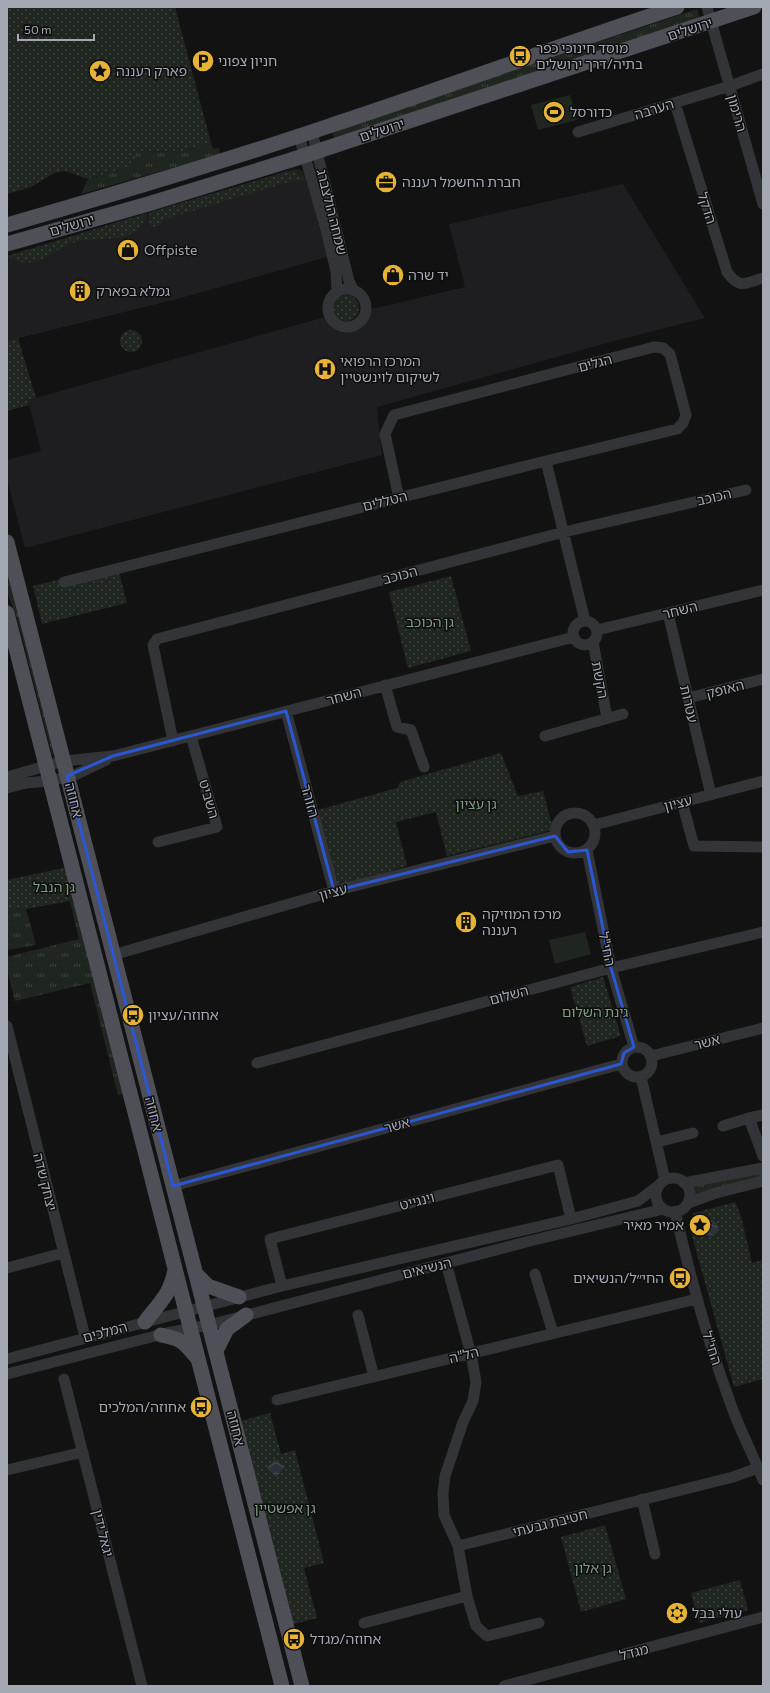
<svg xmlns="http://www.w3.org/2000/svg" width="770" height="1693" font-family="Commissioner,'Noto Sans Hebrew',sans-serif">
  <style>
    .built { fill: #1e1e20 }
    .grass { fill: url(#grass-tufts) }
    .park { fill: url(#park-dots) }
    .pitch { fill: #1e261f }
    .water { fill: url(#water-waves) }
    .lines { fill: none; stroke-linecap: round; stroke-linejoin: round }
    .minor { stroke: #333438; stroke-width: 11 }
    .major { stroke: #4f5057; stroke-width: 15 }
    .marked { fill: none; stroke: #2a57d4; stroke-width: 3; stroke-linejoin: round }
    .labels { text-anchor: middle; stroke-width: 3; stroke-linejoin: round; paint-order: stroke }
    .street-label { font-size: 14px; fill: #a4a8b3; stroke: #0d0d0e }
    .poi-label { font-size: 14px; fill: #a4a8b3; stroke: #0d0d0e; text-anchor: start }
    .park-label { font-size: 14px; fill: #7c9d7f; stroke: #0d0d0e }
  </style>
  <defs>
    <pattern id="grass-tufts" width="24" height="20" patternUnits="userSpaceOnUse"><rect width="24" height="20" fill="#1e261f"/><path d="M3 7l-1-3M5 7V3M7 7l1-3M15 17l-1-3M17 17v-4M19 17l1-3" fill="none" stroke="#3c433d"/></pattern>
    <pattern id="park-dots" width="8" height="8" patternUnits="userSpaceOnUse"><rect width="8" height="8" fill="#1e261f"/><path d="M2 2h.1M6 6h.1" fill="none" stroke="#3c433d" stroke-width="1.8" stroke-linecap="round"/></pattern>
    <pattern id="water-waves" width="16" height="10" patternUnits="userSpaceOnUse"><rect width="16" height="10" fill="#2b3238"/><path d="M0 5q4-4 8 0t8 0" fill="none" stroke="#474d52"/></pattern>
  </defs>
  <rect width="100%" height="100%" fill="#121213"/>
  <!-- built -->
  <path class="built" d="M 293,169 L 299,169 L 304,172 L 307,176 L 327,257 L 181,298 L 7,341 L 7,256 Z
    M 623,184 L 705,318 L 614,341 L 377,407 L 382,455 L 25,548 L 7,479 L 7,460 L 41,451 L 28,400 L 325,317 L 345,329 L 357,328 L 368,317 L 368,310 L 465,287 L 449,224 Z"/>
  <!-- grass -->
  <path class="grass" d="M 697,9 L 700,18 L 335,141 L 332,131 Z
    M 211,143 L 213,149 L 219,148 L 220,154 L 81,194 L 88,179 L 134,165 L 134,152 L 182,151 Z
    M 7,562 L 57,753 L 52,754 L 18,621 L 7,592 Z
    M 75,900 L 124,1094 L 118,1095 L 90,983 L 15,1001 L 7,970 L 7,957 L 79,939 L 70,901 Z
    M 26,909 L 36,945 L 7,950 L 7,910 Z
    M 763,1169 L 763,1177 L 709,1190 L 694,1196 L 691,1184 Z"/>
  <!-- park -->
  <path class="park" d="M 7,7 L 175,7 L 211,143 L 182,151 L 135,152 L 134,165 L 88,179 L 65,171 L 54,173 L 31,187 L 7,194 Z
    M 293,171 L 303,177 L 306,185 L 302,180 L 292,181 L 162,220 L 161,224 L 156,227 L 151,226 L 149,221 L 150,212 L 286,172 Z
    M 147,213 C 137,248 100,235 75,242 C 50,250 36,274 7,256 Z
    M333 308a13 13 0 1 1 26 0a13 13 0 1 1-26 0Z
    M120 341a11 11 0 1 1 22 0a11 11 0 1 1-22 0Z
    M 18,338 L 36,398 L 28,400 L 29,405 L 7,411 L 7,341 Z
    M 117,565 L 127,603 L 42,624 L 33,586 Z
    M 451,576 L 471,651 L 408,668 L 389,592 Z
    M 501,753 L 518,796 L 543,791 L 552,825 L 549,831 L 447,856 L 436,812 L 396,822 L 407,866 L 337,887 L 318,810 L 397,788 L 400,782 Z
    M 68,867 L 75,900 L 26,909 L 7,910 L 7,880 Z
    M 603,977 L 621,1036 L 587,1046 L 570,987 Z
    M 735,1202 L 741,1216 L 752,1263 L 763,1260 L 763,1379 L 734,1387 L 689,1225 L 694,1213 Z
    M 270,1413 L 281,1454 L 295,1450 L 324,1563 L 304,1568 L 317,1618 L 290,1625 L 237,1422 Z
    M 605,1525 L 626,1599 L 581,1612 L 561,1537 Z
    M 740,1580 L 748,1610 L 699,1623 L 691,1593 Z"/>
  <!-- pitch -->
  <path class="pitch" d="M 570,95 L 577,120 L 538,130 L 531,105 Z
    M 585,932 L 591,954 L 555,964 L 549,940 Z"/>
  <!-- water -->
  <path class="water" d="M702 1228a8 8 0 1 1 16 0a8 8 0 1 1-16 0Z
    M 275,1459 L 285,1467 L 276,1477 L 267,1468 Z"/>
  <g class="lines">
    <!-- minor -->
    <path class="minor" d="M 707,7 L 763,204
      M 675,103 L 727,272 C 740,290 745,283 763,278
      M 312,132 L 349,281 L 354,291
      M 578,132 L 730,86 L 763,74
      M 299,136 L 324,222 L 336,271 L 337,292
      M328 308a19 19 0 1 1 38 0a19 19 0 1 1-38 0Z
      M 399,498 L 385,434 L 394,415 L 654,347 L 663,348 L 670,354 L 686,415 L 683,423 L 677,429 L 546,461
      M 64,582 L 546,461 L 585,621
      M 668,613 L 711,795
      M573 633a12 12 0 1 1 24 0a12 12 0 1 1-24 0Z
      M 597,630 L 763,590
      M 593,642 L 607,718
      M 385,685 L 397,727 L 411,730 L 424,767
      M 688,698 L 763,679
      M 286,711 L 334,891
      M 545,736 L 623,714
      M 173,741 L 153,645 L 157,639 L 564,532 L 746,490
      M 7,777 L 64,761 L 113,756 L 574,637
      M 7,788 L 26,783 L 50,781 L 77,774 L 106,760
      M 682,802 L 694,846 L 763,847
      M555 833a20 20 0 1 1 40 0a20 20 0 1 1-40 0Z
      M 594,825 L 763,781
      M 158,842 L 217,827 L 191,736
      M 587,850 L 611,968 L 634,1047
      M 113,955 L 334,891 L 555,836
      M 7,1026 L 85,1337
      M622 1062a15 15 0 1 1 30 0a15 15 0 1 1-30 0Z
      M 651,1056 L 763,1028
      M 257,1063 L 611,968 L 763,932
      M 641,1077 L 665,1180
      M 763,1115 L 749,1118 L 763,1156
      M 723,1126 L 749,1118
      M 657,1142 L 693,1133
      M656 1195a17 17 0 1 1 34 0a17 17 0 1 1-34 0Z
      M 684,1183 L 763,1168
      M 173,1186 L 621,1064
      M 688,1203 L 716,1193 L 763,1181
      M 675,1211 C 690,1277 708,1342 731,1405 C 740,1430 753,1455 763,1480
      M 446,1263 L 471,1354 L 476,1382 L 473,1401 L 463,1422 L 445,1476 L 443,1494 L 444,1515 L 458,1546 L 467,1596 L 476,1626 L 487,1636 L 539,1623
      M 7,1268 L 63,1253
      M 535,1274 L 553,1333
      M 282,1286 L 270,1239 L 558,1165 L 571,1219
      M 358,1315 L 374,1377
      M 7,1359 L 282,1286 L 571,1219 L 638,1201 L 659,1185
      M 7,1374 L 167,1333 L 209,1325 L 530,1241 L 663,1209
      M 64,1379 L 142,1686
      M 277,1400 L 697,1299
      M 7,1470 L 83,1452
      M 642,1499 L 655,1554
      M 458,1546 L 733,1477 L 758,1468
      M 364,1623 L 467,1596
      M 504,1686 L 763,1617"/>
    <!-- major -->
    <path class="major" d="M 7,225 C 115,194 222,162 329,126 C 445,88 560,45 677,7
      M 7,244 L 148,204 L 291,160 L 754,7
      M 7,542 L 302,1686
      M 7,613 L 282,1686
      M 196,1274 L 208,1286 L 239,1297
      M 145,1322 C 160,1302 170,1295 175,1270
      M 161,1335 C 182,1339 184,1342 197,1358
      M 216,1351 L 227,1329 L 246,1315"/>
  </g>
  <!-- marked area -->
  <path class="marked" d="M 286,711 L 334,891 L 555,836 L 568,852 L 587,850 L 611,968 L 634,1047 L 624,1053 L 621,1064 L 173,1186 L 67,776 L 113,756 Z"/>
  <!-- icons -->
  <defs>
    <g id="bus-disc" transform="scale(1.15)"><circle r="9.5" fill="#e6b337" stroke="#0d0d0e"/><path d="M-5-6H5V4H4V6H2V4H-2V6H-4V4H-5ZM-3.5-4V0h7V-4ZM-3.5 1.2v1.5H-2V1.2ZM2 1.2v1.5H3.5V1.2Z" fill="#111"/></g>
    <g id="parking-disc" transform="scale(1.15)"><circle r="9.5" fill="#e6b337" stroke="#0d0d0e"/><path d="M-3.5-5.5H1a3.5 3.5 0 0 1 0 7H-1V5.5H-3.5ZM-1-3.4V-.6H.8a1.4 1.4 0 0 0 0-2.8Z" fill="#111"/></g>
    <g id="sight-disc" transform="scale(1.15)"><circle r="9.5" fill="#e6b337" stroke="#0d0d0e"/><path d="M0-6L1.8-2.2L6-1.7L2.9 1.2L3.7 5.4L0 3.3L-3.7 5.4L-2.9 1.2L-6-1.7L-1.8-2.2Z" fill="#111"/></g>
    <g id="stadium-disc" transform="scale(1.15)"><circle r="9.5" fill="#e6b337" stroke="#0d0d0e"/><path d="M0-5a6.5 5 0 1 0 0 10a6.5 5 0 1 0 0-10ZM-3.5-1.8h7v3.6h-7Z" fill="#111"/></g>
    <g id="office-disc" transform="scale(1.15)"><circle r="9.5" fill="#e6b337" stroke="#0d0d0e"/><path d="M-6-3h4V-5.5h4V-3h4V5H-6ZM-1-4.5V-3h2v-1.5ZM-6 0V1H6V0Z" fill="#111"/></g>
    <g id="shop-disc" transform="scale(1.15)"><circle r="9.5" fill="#e6b337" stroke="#0d0d0e"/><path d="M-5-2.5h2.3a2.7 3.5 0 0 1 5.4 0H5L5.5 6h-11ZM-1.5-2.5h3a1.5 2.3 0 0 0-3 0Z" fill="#111"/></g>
    <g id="building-disc" transform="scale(1.15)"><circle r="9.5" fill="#e6b337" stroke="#0d0d0e"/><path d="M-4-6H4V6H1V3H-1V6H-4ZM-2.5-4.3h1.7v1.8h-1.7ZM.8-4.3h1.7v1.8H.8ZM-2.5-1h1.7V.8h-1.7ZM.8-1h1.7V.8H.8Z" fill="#111"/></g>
    <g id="hospital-disc" transform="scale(1.15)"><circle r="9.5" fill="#e6b337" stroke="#0d0d0e"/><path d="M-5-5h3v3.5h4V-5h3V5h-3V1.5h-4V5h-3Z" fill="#111"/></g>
    <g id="synagogue-disc" transform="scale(1.15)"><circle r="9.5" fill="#e6b337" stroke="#0d0d0e"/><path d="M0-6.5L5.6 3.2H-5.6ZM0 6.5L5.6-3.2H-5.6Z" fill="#111"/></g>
  </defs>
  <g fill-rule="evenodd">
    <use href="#bus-disc" x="520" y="56"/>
    <use href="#parking-disc" x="203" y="61"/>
    <use href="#sight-disc" x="100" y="71"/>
    <use href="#stadium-disc" x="554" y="112"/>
    <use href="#office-disc" x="386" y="182"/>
    <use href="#shop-disc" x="128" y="250"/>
    <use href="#shop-disc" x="393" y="275"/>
    <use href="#building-disc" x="80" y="291"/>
    <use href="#hospital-disc" x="325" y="369"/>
    <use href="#building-disc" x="466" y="922"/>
    <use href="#bus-disc" x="133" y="1015"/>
    <use href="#sight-disc" x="700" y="1225"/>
    <use href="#bus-disc" x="680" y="1278"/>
    <use href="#bus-disc" x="201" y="1407"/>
    <use href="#synagogue-disc" x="677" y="1613"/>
    <use href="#bus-disc" x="294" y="1639"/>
  </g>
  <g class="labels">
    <!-- street labels -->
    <g class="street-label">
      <text transform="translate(690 29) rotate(-18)" y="5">ירושלים</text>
      <text transform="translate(654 109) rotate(-17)" y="5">הערבה</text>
      <text transform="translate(737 113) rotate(74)" y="5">הרימון</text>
      <text transform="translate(382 130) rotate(-18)" y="5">ירושלים</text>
      <text transform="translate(707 208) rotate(73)" y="5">הדקל</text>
      <text transform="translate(332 212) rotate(76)" y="5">שמחה הולצברג</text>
      <text transform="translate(72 225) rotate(-16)" y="5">ירושלים</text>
      <text transform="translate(595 363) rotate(-15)" y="5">הגלים</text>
      <text transform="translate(714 497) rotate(-13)" y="5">הכוכב</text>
      <text transform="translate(385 501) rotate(-14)" y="5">הטללים</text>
      <text transform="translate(400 575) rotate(-15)" y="5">הכוכב</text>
      <text transform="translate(680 610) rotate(-14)" y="5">השחר</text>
      <text transform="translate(600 680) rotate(79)" y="5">הקשת</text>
      <text transform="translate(725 689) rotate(-14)" y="5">האופק</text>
      <text transform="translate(344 696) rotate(-15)" y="5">השחר</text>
      <text transform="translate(689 704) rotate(77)" y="5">עטרות</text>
      <text transform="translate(209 799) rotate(74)" y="5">השביט</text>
      <text transform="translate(74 800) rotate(76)" y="5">אחוזה</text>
      <text transform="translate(310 801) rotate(75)" y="5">הזוהר</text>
      <text transform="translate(678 803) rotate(-14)" y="5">עציון</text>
      <text transform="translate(333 892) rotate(-15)" y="5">עציון</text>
      <text transform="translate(607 949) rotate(78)" y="5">החי"ל</text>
      <text transform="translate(509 995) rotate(-15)" y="5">השלום</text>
      <text transform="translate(707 1042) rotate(-14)" y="5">אשר</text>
      <text transform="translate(154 1114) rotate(76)" y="5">אחוזה</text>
      <text transform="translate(397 1125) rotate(-15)" y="5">אשר</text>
      <text transform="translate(45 1182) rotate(76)" y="5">יצחק שדה</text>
      <text transform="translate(417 1201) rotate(-14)" y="5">וינגייט</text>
      <text transform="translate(427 1268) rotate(-14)" y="5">הנשיאים</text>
      <text transform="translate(105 1332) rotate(-15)" y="5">המלכים</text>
      <text transform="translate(712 1348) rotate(72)" y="5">החי"ל</text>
      <text transform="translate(464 1355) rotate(-14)" y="5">הל"ה</text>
      <text transform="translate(236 1428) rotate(76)" y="5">אחוזה</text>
      <text transform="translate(550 1523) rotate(-14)" y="5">חטיבת גבעתי</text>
      <text transform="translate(103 1533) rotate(76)" y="5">יגאל ידין</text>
      <text transform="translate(634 1652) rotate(-15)" y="5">מגדל</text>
    </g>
    <!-- poi labels -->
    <g class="poi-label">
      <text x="536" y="53">מוסד חינוכי כפר<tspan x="536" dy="16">בתיה/דרך ירושלים</tspan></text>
      <text x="218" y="66">חניון צפוני</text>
      <text x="116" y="76">פארק רעננה</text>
      <text x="570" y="117">כדורסל</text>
      <text x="402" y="187">חברת החשמל רעננה</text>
      <text x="144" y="255">Offpiste</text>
      <text x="408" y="280">יד שרה</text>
      <text x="96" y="296">גמלא בפארק</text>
      <text x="340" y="366">המרכז הרפואי<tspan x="340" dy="16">לשיקום לוינשטיין</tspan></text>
      <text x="482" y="919">מרכז המוזיקה<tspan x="482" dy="16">רעננה</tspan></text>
      <text x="148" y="1020">אחוזה/עציון</text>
      <text x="684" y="1230" text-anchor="end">אמיר מאיר</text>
      <text x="664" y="1283" text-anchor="end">החי״ל/הנשיאים</text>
      <text x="186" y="1412" text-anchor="end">אחוזה/המלכים</text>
      <text x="692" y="1618">עולי בבל</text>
      <text x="310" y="1644">אחוזה/מגדל</text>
    </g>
    <!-- park labels -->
    <g class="park-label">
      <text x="430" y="627">גן הכוכב</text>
      <text x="476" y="809">גן עציון</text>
      <text x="54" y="892">גן הנבל</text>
      <text x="595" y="1017">גינת השלום</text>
      <text x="285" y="1513">גן אפשטיין</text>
      <text x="593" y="1573">גן אלון</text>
    </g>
  </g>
  <!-- border -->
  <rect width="770" height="1693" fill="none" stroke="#a4a8b3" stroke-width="16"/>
  <!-- scale -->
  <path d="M18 34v6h76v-6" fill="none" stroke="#a4a8b3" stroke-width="2"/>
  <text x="24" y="34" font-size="12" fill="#a4a8b3" stroke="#0d0d0e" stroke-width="3" paint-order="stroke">50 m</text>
</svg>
